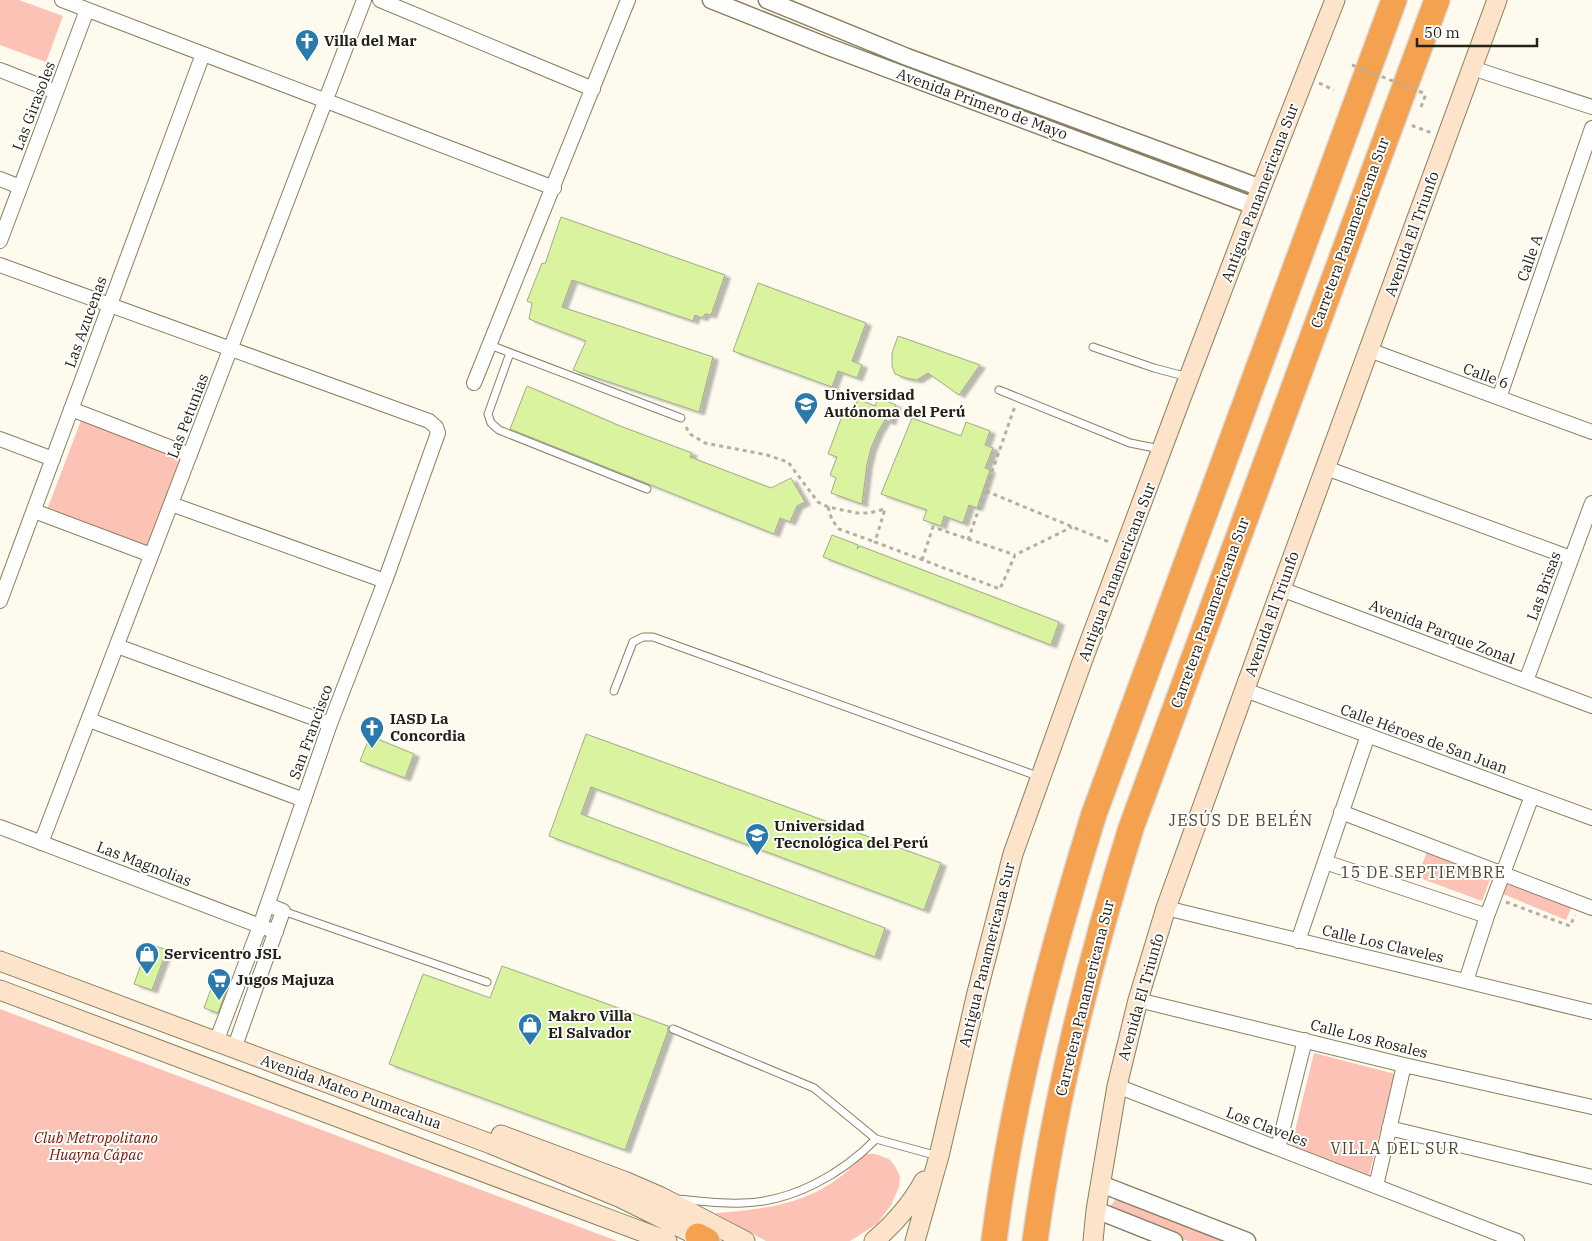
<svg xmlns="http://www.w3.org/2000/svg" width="1592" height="1241" font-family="'IBM Plex Serif',serif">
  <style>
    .green { fill: #fcc2b5 }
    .building { fill: #d9f39e; stroke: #a1ab8d; filter: url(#shadow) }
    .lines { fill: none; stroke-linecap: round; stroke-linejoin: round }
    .service-casing { stroke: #898062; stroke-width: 9 }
    .minor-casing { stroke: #898062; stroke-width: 16 }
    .tertiary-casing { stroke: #898062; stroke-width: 19 }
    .secondary-casing { stroke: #898062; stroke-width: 21 }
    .motorway-casing { stroke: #dcdbda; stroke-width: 28 }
    .path { stroke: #b3afa3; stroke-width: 3; stroke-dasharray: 4 4; stroke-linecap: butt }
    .service { stroke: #fff; stroke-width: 7 }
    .minor { stroke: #fff; stroke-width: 14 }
    .tertiary { stroke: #fff; stroke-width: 16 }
    .secondary { stroke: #fce3ca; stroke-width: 19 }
    .motorway { stroke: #f4a150; stroke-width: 25 }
    .path-bridge { stroke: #b3afa3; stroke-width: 3; stroke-dasharray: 4 4; stroke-linecap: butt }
    .labels { text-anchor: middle; stroke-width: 4; stroke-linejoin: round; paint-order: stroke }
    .poi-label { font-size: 15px; font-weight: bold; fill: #252115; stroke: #fff; text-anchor: start }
    .street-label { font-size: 15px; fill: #252115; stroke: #fff }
    .park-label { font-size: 15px; font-style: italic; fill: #7b1300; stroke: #fff }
    .neighbourhood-label { font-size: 16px; letter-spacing: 1px; fill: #50472b; stroke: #fff }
  </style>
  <defs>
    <filter id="shadow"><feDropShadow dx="5.5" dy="3" stdDeviation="1" flood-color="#0004"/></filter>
  </defs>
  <rect width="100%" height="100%" fill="#fefaed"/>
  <!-- green -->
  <path class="green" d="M 0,0 L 19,0 L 63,16 L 46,62 L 0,45 Z
    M 82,418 L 181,456 L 146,549 L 47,510 Z
    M 1427,852 L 1491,877 L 1482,901 L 1417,877 Z
    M 1509,881 L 1572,906 L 1566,920 L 1503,894 Z
    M 0,1009 L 617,1241 L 0,1241 Z
    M 1314,1053 L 1395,1074 L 1369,1175 L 1291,1147 Z
    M 866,1154 L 875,1154 L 889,1159 L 895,1166 L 900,1177 L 899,1187 L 891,1205 L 877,1224 L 850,1241 L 766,1241 L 715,1213 C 758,1210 805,1205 840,1177 C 850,1170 856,1161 866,1154 Z
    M 1118,1197 L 1234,1241 L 1188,1241 L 1114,1212 L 1111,1205 Z"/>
  <!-- building -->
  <path class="building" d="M 561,217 L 725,275 L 711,315 L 705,314 L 702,318 L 695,315 L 693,321 L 572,280 L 562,307 L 713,357 L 699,412 L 573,370 L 586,341 L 529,319 L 532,303 L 527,301 L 542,263 L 545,264 Z
    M 758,283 L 866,323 L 852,361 L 862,365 L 857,378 L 838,371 L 832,387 L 733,351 Z
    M 898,336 L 980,365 L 959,395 L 928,373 L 917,380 L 906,378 L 895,374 L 892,366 L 892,353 Z
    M 527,386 L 620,426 L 692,453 L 690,457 L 771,488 L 791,478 L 805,502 L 797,506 L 790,522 L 780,518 L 774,534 L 510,429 Z
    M 878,398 L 896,405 L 890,422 L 885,420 L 878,432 L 871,448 L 867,464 L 862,504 L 831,493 L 836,478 L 830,475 L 837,457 L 828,454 L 842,416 L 850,419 L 858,399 L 875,406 Z
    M 912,418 L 961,436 L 966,422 L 990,431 L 985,445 L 993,448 L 985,468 L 990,470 L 977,508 L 969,505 L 963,523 L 944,516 L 941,526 L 923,520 L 927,510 L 881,494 Z
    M 832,535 L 858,545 L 857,549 L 860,546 L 1059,622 L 1051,645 L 823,557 Z
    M 586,734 L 941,863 L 924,910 L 591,787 L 581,814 L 885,928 L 875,957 L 549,836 Z
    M 370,736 L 414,754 L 405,778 L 360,761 Z
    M 155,946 L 167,950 L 152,990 L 134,984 L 147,948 L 153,950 Z
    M 502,966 L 668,1026 L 668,1031 L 625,1150 L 389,1064 L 423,974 L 490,998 Z
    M 212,986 L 226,991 L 218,1013 L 204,1008 Z"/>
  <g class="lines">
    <!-- service casing -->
    <g class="service-casing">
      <path id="service" d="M 490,345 L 681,418
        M 1093,347 L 1154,368 L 1188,377
        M 510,353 L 488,414 L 491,423 L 499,430 L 647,489
        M 999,390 L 1130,443 L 1160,449
        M 614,691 L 633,642 L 643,637 L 653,637 L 1040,777
        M 283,911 L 487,982
        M 673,1029 L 814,1088 L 876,1139
        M 677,1199 C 699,1201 721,1204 743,1203 C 792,1202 842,1174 876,1139 L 938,1156"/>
    </g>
    <!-- minor casing -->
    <g class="minor-casing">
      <path id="minor" d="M 62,0 L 554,188
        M 380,0 L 593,89
        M 1472,68 L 1592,107
        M 0,70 L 56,92
        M 0,179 L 20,187
        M 0,241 L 87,10
        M 0,265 L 429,421 L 436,427 L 438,433 L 385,581 L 330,724 L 260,926 L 216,1042
        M 1369,350 L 1592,432
        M 474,383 L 628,0
        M 1499,398 L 1592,128
        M 71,409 L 190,455
        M 0,439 L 53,459
        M 1326,468 L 1571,558
        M 171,504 L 385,581
        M 34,511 L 151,555
        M 1281,589 L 1592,706
        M 0,601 L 203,54
        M 117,646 L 330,724
        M 1526,681 L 1592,503
        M 1245,690 L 1592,818
        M 89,720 L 304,800
        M 1341,812 L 1592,908
        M 0,827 L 276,932
        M 41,843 L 364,0
        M 1325,862 L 1487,916
        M 1166,908 L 1592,1012
        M 1298,941 L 1368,735
        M 1466,981 L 1487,916 L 1532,796
        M 1138,1000 L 1404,1065 L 1592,1107
        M 234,1049 L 283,911 L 268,905
        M 1117,1086 L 1517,1241
        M 1389,1128 L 1592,1177
        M 1278,1148 L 1305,1040
        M 1376,1186 L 1404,1065"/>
    </g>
    <!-- tertiary casing -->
    <g class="tertiary-casing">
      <path id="tertiary" d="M 711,0 L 829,47 L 1254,206
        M 767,0 L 907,57 L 1261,188
        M 1101,1184 L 1247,1241
        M 1096,1210 L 1174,1241"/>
    </g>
    <!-- secondary casing -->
    <g class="secondary-casing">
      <path id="secondary" d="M 0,961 L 491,1144 L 621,1198 L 698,1236
        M 0,990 L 667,1241
        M 501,1135 L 624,1181 L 661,1197 L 745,1241
        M 874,1241 C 895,1223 911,1205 924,1181
        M 915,1241 L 939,1156 L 977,993 L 1013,854 L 1082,662 L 1181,398 L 1261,188 L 1335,0
        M 1093,1241 L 1096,1210 L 1117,1086 L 1138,1000 L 1166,908 L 1281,589 L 1497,0"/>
    </g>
    <!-- motorway casing -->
    <g class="motorway-casing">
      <path id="motorway" d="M 698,1236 L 707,1241
        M 994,1241 C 1012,1096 1051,953 1094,814 L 1394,0
        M 1035,1241 C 1054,1101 1089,963 1131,828 L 1437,0"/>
    </g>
    <!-- path -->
    <path class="path" d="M 1319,83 L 1334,90
      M 1421,107 L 1426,94
      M 1414,125 L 1413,126 L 1432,133
      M 686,427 L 690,434 L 705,443 L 767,455 L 788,462 L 818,502 L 828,507 L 857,513 L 869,513 L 885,509 L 875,542 L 1000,589 L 1015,555 L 1072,527
      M 986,491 L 1109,542
      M 828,507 L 832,520 L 839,529 L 875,542
      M 968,540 L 1015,406
      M 922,560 L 933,527 L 1015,555
      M 1506,902 L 1570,926 L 1575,915"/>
    <!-- service -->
    <use href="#service" class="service"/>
    <!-- minor -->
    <use href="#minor" class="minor"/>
    <!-- tertiary -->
    <use href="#tertiary" class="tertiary"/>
    <!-- secondary -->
    <use href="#secondary" class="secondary"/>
    <!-- motorway -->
    <use href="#motorway" class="motorway"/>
    <!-- path-bridge -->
    <path class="path-bridge" d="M 1352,65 L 1426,94"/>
  </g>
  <!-- icons -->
  <defs>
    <g id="church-pin" transform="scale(1.25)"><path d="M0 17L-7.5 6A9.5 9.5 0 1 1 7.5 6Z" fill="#2b7aac" stroke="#fff"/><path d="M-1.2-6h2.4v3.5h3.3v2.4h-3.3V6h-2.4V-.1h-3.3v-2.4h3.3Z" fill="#fff"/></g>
    <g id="university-pin" transform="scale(1.25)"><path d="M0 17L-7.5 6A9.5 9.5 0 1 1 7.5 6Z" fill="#2b7aac" stroke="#fff"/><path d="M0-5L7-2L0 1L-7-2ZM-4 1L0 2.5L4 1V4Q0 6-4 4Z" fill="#fff"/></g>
    <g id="shop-pin" transform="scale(1.25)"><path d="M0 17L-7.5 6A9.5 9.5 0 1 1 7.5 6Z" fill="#2b7aac" stroke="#fff"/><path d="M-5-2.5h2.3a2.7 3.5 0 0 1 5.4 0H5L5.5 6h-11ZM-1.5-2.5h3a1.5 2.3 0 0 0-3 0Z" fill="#fff"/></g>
    <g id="supermarket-pin" transform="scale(1.25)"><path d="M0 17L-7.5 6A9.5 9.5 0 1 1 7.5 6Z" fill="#2b7aac" stroke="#fff"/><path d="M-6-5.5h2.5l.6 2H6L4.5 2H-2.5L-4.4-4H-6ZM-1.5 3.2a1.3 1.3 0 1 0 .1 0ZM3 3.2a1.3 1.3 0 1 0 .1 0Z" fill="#fff"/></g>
  </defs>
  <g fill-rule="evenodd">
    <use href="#church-pin" x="307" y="41"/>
    <use href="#university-pin" x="806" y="404"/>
    <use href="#church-pin" x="372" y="728"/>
    <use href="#university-pin" x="757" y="835"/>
    <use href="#shop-pin" x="147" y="954"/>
    <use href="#supermarket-pin" x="219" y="980"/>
    <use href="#shop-pin" x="530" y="1025"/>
  </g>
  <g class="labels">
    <!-- poi labels -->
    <g class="poi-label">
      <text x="324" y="46">Villa del Mar</text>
      <text x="824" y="400">Universidad<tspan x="824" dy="17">Autónoma del Perú</tspan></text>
      <text x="390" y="724">IASD La<tspan x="390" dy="17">Concordia</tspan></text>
      <text x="774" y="831">Universidad<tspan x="774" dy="17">Tecnológica del Perú</tspan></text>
      <text x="164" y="959">Servicentro JSL</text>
      <text x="236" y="985">Jugos Majuza</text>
      <text x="548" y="1021">Makro Villa<tspan x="548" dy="17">El Salvador</tspan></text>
    </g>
    <!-- street labels -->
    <g class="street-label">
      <text transform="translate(982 104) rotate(20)" y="5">Avenida Primero de Mayo</text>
      <text transform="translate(34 106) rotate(-69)" y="5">Las Girasoles</text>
      <text transform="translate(1260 193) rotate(-69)" y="5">Antigua Panamericana Sur</text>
      <text transform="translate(1350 233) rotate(-70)" y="5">Carretera Panamericana Sur</text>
      <text transform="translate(1412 234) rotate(-70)" y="5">Avenida El Triunfo</text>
      <text transform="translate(1530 258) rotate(-71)" y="5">Calle A</text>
      <text transform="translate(86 322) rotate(-70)" y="5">Las Azucenas</text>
      <text transform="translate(1486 376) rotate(20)" y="5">Calle 6</text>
      <text transform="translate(188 416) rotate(-69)" y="5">Las Petunias</text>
      <text transform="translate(1117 572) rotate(-69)" y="5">Antigua Panamericana Sur</text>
      <text transform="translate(1544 586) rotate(-70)" y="5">Las Brisas</text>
      <text transform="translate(1210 613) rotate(-70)" y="5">Carretera Panamericana Sur</text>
      <text transform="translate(1272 614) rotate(-70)" y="5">Avenida El Triunfo</text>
      <text transform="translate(1442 632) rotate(21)" y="5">Avenida Parque Zonal</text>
      <text transform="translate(311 732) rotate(-70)" y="5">San Francisco</text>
      <text transform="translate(1424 739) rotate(20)" y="5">Calle Héroes de San Juan</text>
      <text transform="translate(144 864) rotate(21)" y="5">Las Magnolias</text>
      <text transform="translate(1383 944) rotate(13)" y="5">Calle Los Claveles</text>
      <text transform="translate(987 955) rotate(-76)" y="5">Antigua Panamericana Sur</text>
      <text transform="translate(1141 997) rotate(-74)" y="5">Avenida El Triunfo</text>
      <text transform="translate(1085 998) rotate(-76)" y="5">Carretera Panamericana Sur</text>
      <text transform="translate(1369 1039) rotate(14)" y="5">Calle Los Rosales</text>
      <text transform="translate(351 1092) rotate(20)" y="5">Avenida Mateo Pumacahua</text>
      <text transform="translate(1267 1127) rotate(21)" y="5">Los Claveles</text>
    </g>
    <!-- park labels -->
    <g class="park-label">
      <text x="96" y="1143">Club Metropolitano<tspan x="96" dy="17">Huayna Cápac</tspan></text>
    </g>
    <!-- neighbourhood labels -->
    <g class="neighbourhood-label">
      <text x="1241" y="826">JESÚS DE BELÉN</text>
      <text x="1423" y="878">15 DE SEPTIEMBRE</text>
      <text x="1395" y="1154">VILLA DEL SUR</text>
    </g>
  </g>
  <!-- scale -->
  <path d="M1417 38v8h120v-8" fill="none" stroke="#252115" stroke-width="2.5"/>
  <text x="1424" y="38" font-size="15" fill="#252115" stroke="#ffffff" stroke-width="4" paint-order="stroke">50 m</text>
</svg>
